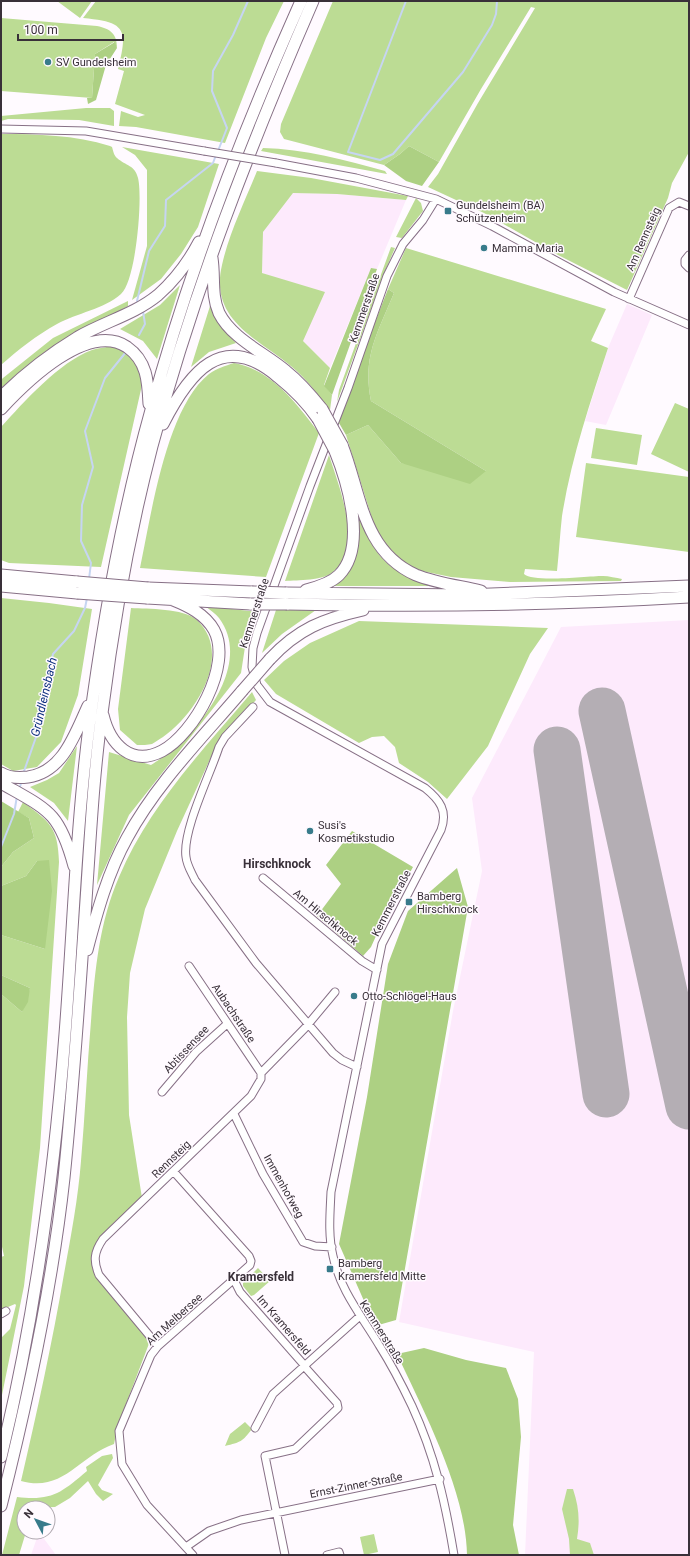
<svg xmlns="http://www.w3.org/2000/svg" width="690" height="1556" font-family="Roboto,sans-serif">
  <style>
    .built { fill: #fdeafc }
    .green { fill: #bcdc94 }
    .forest { fill: #add083 }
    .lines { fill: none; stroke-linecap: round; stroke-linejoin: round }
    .stream { stroke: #c6d5f2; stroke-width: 2 }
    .runway { stroke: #b4aeb4; stroke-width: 47 }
    .minor-casing { stroke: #877086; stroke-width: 9 }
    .highway-casing { stroke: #877086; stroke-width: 13 }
    .minor { stroke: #fff; stroke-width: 7 }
    .highway { stroke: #fff; stroke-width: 11 }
    .minor-bridge-casing { stroke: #877086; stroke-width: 9; stroke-linecap: butt }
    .highway-bridge-casing { stroke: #877086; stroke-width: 13; stroke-linecap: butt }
    .minor-bridge { stroke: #fff; stroke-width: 7 }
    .highway-bridge { stroke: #fff; stroke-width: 11 }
    .poi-dot { fill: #387b8b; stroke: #fffaff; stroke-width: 1.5 }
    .labels { text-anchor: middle; stroke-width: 3; stroke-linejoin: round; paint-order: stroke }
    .poi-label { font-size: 11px; fill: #393039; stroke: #fffaff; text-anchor: start }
    .street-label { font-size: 11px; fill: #393039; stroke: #fffaff }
    .water-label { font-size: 12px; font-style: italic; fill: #0e317f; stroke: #fffaff }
    .neighbourhood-label { font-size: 12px; font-weight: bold; fill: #393039; stroke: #fffaff }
  </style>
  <rect width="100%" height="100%" fill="#fffaff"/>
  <!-- built -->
  <path class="built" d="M 293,193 L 337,194 L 406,200 L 377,269 L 371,268 L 330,368 L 303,341 L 285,281 L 262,273 L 263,232 Z
    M 627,304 L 652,315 L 606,425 L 585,421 L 608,348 Z
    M 689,620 L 689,1555 L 525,1555 L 534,1352 L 399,1322 L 453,1011 L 482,871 L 472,798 L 561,627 Z
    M 39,1532 L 56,1555 L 31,1555 Z"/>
  <!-- green -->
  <path class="green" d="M 57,1 L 92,1 L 80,18 Z
    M 96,1 L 284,1 L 266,38 L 225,143 L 136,127 L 119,126 L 121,111 L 138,117 L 145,115 L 115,104 L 124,71 L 118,69 C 128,29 126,22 83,18 Z
    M 333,1 L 689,1 L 689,152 L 672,183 L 668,198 L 627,290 L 558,255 L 484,213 L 428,187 L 438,174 L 478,103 L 535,8 L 531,7 L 481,89 L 439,162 L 409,146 L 400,154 L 384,165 L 284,139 L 280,132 L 281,124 Z
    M 1,18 L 97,26 C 111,29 117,34 117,48 L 114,42 L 95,54 L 92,98 L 1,91 Z
    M 86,108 L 110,108 L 114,111 L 114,126 L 79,120 L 8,119 L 1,121 L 1,116 Z
    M 1,134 C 37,134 75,135 110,146 L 112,147 C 113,150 114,156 117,158 C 126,166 135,165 138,178 C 143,197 136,281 121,294 C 104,309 77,313 57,324 C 37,335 18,350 1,365 Z
    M 122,147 L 219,164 L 198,227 L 181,254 L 161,279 L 132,300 L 147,246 L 147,170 L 135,155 Z
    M 263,148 C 304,149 346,160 385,171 L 387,174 L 261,151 Z
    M 257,171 L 311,178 L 408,196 L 406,200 L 337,194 L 293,193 L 263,232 L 262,273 L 325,292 L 303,341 L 330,368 L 324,385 L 332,395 L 330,410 C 318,395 307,379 292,367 C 257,338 209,320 222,265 C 229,233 245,201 257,171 Z
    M 416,198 L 421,203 L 423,211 L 402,238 L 396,237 Z
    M 391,247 L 395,248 L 385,271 L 337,402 L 339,390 Z
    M 406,248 L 606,309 L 591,341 L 608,348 C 590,403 571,459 562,516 C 560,534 559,552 557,571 L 525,569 L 524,574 C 534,583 587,576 603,576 C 609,576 616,578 622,579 L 621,581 L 510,582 L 451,577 L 417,570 L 399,560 L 388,548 L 375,528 L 346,435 L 368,425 L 401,463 L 486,471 L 371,401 C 362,357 378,332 394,293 L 388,289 Z
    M 180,285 L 157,359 L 143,341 L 120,329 L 160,305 Z
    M 128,301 L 128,306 L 49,349 L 1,388 L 1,380 L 3,378 L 53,338 Z
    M 210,306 L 218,323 L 236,343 L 209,352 L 191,367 Z
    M 110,346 C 132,352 138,364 142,385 L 101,567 L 9,563 L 1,560 L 1,427 C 24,402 59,362 92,350 C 98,348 104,348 110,346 Z
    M 234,363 C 272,370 297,404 319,433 L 266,577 L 140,568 C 151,516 166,408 209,374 C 217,368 225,366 234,363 Z
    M 675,403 L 689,409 L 689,472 L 651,454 Z
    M 596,428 L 642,435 L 637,465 L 591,458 Z
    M 329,455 C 339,487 364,546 333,572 C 323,581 298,580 285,581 Z
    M 586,463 L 689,477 L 689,552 L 576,537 Z
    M 359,514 C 374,558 390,574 436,586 L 330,586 C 350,567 359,559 359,530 C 359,524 357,519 359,514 Z
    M 1,598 L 49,603 L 92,609 L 78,695 L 61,742 L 37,767 L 13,771 L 1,764 Z
    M 205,606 L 258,612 L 245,647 L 241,673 L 129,815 L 97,885 L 109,752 L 151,765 C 192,741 256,667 219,618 C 216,614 210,610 205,606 Z
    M 131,608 C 148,609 183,608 197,620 C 234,655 195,715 163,737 C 159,739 156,742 152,744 C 148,745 142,745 137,745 L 120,730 L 118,709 Z
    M 276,610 L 316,610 L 282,634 L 262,653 Z
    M 359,621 L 548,628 L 530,654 L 488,746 L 447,799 L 428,782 L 399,763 L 395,747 L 384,736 L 372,737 L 359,743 L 276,694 L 264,680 L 284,661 L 310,643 Z
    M 252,692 L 256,700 L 217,744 L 177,831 L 145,909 L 130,973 L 127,1017 L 129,1115 L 142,1198 L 96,1244 L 92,1267 L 97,1279 L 150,1341 L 118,1425 L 114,1444 C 79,1456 63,1493 21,1481 C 37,1412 52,1344 64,1274 C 71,1236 78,1199 81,1161 C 85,1114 87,1068 91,1021 C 95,971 99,923 119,877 C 149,806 203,750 252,692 Z
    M 77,746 L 68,821 L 54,803 L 30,787 L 47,780 L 59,773 Z
    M 23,802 C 50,822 58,827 59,862 L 40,1148 L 24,1286 L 1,1400 L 1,1338 L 10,1329 L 16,1305 L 15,1304 L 1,1310 L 1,1257 L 4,1256 L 1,1242 L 1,994 L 22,1012 L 30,988 L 1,975 L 1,935 L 45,949 L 37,861 L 26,876 L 1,886 L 1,867 L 13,852 L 34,838 L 29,818 L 18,812 Z
    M 258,1268 L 270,1281 L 254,1295 L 251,1296 L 243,1286 L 243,1283 Z
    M 245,1422 L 252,1429 C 242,1442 241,1442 225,1446 L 230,1434 Z
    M 112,1454 L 113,1458 L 98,1485 L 102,1490 L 113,1494 L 103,1501 L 96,1494 L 88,1481 L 70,1498 L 55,1507 L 24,1508 L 24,1532 L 26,1532 L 19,1555 L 2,1555 L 17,1497 C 52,1501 61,1493 87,1471 L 86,1467 L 102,1456 Z
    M 567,1489 L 573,1489 C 579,1507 580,1521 577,1539 L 590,1543 L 594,1555 L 570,1555 L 569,1539 L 562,1509 Z
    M 374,1534 L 378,1552 L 364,1555 L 360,1537 Z"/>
  <!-- forest -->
  <path class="forest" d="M 115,42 L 117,48 L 106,65 L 96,100 L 88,104 L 87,98 L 92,98 L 95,54 Z
    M 409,146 L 439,162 L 422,186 L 406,181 L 384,165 L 400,154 Z
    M 371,268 L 377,269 L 332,395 L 324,386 Z
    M 388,289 L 394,293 C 378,332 362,357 371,401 L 486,471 L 470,484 L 401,463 L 368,425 L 346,435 L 339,423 L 351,384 Z
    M 1,801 L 29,818 L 34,838 L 13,852 L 1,867 Z
    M 352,831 L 413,867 L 381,925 L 371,947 L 363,956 L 317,916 L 341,884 L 326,865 Z
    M 49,860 L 52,891 L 45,949 L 1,935 L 1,886 L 26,876 L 37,861 Z
    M 457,868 L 468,907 L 396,1320 L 375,1326 L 339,1244 L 367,1097 L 388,964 L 408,911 Z
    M 1,975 L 30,988 L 28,1002 L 22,1012 L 1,994 Z
    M 424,1348 L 466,1360 L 506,1368 L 518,1399 L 521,1437 L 513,1525 L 519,1555 L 467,1555 C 466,1491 424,1412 397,1354 Z"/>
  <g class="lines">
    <!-- stream -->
    <path class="stream" d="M 406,1 L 348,152 L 380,160 L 393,154 L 463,72 L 492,25 L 496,14 L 497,1
      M 218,151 L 227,128 L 212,91 L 213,71 L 233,35 L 248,1
      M 137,301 L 149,251 L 165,226 L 166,200 L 213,163 L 216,155
      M 139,335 L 145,324 L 143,311
      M 89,579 L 91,563 L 81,541 L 82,505 L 93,467 L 85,431 L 105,378 L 126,352
      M 23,774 L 41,723 L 45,692 L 53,654 L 74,631 L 85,608 L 87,598
      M 19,790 L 22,780
      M 1,847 L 14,814 L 17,796"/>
    <!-- runway -->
    <path class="runway" d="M 602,711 L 689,1106
      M 557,750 L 606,1094"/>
    <!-- minor casing -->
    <g class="minor-casing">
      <path id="minor" d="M 1,129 L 86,131 L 204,151
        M 276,163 L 356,178 L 436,199 L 492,226 L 614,292 L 689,325
        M 436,199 L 423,220 L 403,244 L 387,276 L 348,388 L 310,486 L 257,633 L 253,648 L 252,667 L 257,685 L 270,702 L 425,788 C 440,800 448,811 441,830 L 382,944 L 331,1192 C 330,1214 328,1235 333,1256 C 340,1290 361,1315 379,1345 C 391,1364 402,1385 412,1406 C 435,1456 445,1501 454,1555
        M 689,255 L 685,260 L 685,264 L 689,268
        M 629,299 L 669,208 L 679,202 L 689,206
        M 253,707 L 225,737 L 219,747 C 210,775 182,831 186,857 C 187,866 192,873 195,880 L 256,963 L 333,1053 L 342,1060 L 357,1067
        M 263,878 L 362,961 L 377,970
        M 189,966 L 261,1073
        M 162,1092 L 196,1052 L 227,1024
        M 234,1114 L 263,1174 L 303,1242 L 315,1246 L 332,1247
        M 174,1172 L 249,1256 L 251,1261 L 250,1265 L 158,1346 L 151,1355 L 119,1431 L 122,1464 L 147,1505 L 193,1555
        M 234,1280 L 240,1292 L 305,1366
        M 1,1314 L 6,1311
        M 158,1346 L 99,1275 C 93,1261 94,1252 103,1239 L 251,1096 L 261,1079 L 261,1073 L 305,1028 L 335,992
        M 255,1428 L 273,1394 L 360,1316
        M 186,1547 L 209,1531 L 241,1520 L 440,1479
        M 285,1555 L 265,1456 L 295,1449 L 338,1408 L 337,1403 L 304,1366
        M 327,1555 L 339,1552 L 340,1555"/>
    </g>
    <!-- highway casing -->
    <g class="highway-casing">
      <path id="highway" d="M 212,258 C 215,277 211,295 219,313 C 232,339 265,353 286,371 C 300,382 311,395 322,409
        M 1,397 C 24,374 50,354 78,337 C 104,322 135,314 158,295 C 175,280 189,261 199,242
        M 1,409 C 26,382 88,321 127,347 C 147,361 148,381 149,404
        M 163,424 C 189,373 222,329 278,377 C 293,389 307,403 318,419
        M 342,445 C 361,493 362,551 416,575 C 436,583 460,586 481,591
        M 1,575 L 77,582
        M 1,586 L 77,593
        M 148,588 L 252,592
        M 306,590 C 318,587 331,583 339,575 C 367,547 348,483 335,451
        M 286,593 L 466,595 L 689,586
        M 147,598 L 251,604
        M 287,604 C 421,607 555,605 689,597
        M 270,659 C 298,629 323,619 363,610
        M 103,715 C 110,744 131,767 162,751 C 194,734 233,665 214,630 C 205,614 188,606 173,600
        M 1,773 C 9,778 19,778 28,777 C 63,772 75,734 88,706
        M 1,783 C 48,810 59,811 74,866
        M 87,950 C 97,912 108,872 127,838 C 156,784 202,738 242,691
        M 1,1457 C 35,1317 54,1178 65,1034 C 73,932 76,829 89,727 C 103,620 122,514 151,410 C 189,270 242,133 301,1
        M 1,1506 C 28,1399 52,1289 64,1178 C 73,1091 79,1003 85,915 C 90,845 93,775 103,706 C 114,619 130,531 152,446 C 193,293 250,146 313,1"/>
    </g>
    <!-- minor -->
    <use href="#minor" class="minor"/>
    <!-- highway -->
    <use href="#highway" class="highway"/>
    <!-- minor-bridge casing -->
    <g class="minor-bridge-casing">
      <path id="minor-bridge" d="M 204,151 L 276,163"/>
    </g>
    <!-- highway-bridge casing -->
    <g class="highway-bridge-casing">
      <path id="highway-bridge" d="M 322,409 L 342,445
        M 318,419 L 335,451
        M 77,582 L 148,588
        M 252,592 L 286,593
        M 77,593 L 147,598
        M 251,604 L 287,604
        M 242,691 L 270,659"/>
    </g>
    <!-- minor-bridge -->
    <use href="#minor-bridge" class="minor-bridge"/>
    <!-- highway-bridge -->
    <use href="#highway-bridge" class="highway-bridge"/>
  </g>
  <!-- markers -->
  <g class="poi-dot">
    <circle cx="48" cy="62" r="4"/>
    <rect x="444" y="207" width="8" height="8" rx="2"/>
    <circle cx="484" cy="248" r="4"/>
    <circle cx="310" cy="831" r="4"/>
    <rect x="405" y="898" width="8" height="8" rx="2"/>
    <circle cx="354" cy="996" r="4"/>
    <rect x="326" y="1265" width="8" height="8" rx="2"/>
  </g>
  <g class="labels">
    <!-- poi labels -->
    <g class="poi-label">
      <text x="56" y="66">SV Gundelsheim</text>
      <text x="456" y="209">Gundelsheim (BA)<tspan x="456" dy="13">Schützenheim</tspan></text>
      <text x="492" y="252">Mamma Maria</text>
      <text x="318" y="829">Susi's<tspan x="318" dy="13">Kosmetikstudio</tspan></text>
      <text x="417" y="900">Bamberg<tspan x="417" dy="13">Hirschknock</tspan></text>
      <text x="362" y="1000">Otto-Schlögel-Haus</text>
      <text x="338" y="1267">Bamberg<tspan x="338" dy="13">Kramersfeld Mitte</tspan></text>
    </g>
    <!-- street labels -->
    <g class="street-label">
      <text transform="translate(643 239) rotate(-66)" y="4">Am Rennsteig</text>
      <text transform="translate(364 308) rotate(-71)" y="4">Kemmerstraße</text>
      <text transform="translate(254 613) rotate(-72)" y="4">Kemmerstraße</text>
      <text transform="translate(391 903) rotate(-63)" y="4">Kemmerstraße</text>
      <text transform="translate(326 917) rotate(40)" y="4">Am Hirschknock</text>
      <text transform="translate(234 1013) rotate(56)" y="4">Aubachstraße</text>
      <text transform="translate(186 1049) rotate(-47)" y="4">Abtissensee</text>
      <text transform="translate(171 1159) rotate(-44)" y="4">Rennsteig</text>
      <text transform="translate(284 1186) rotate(61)" y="4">Immenhofweg</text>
      <text transform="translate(174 1319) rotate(-42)" y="4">Am Melbersee</text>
      <text transform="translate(284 1325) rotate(49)" y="4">Im Kramersfeld</text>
      <text transform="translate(382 1332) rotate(58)" y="4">Kemmerstraße</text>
      <text transform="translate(356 1485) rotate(-11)" y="4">Ernst-Zinner-Straße</text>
    </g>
    <!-- water labels -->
    <g class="water-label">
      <text transform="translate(44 697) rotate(-77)" y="4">Gründleinsbach</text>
    </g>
    <!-- neighbourhood labels -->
    <g class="neighbourhood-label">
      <text x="277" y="868">Hirschknock</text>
      <text x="261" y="1281">Kramersfeld</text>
    </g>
  </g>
  <!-- border -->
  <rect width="690" height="1556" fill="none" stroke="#393039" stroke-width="4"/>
  <!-- north arrow -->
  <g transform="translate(36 1520) rotate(311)"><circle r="19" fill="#fffaff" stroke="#b0a9b0"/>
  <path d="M0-3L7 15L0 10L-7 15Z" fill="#387b8b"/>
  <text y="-6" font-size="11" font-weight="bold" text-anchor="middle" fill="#393039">N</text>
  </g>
  <!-- scale -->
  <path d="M18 34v6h105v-6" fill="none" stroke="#393039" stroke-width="2"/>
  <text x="24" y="34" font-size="12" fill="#393039" stroke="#fffaff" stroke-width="3" paint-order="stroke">100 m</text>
</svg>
